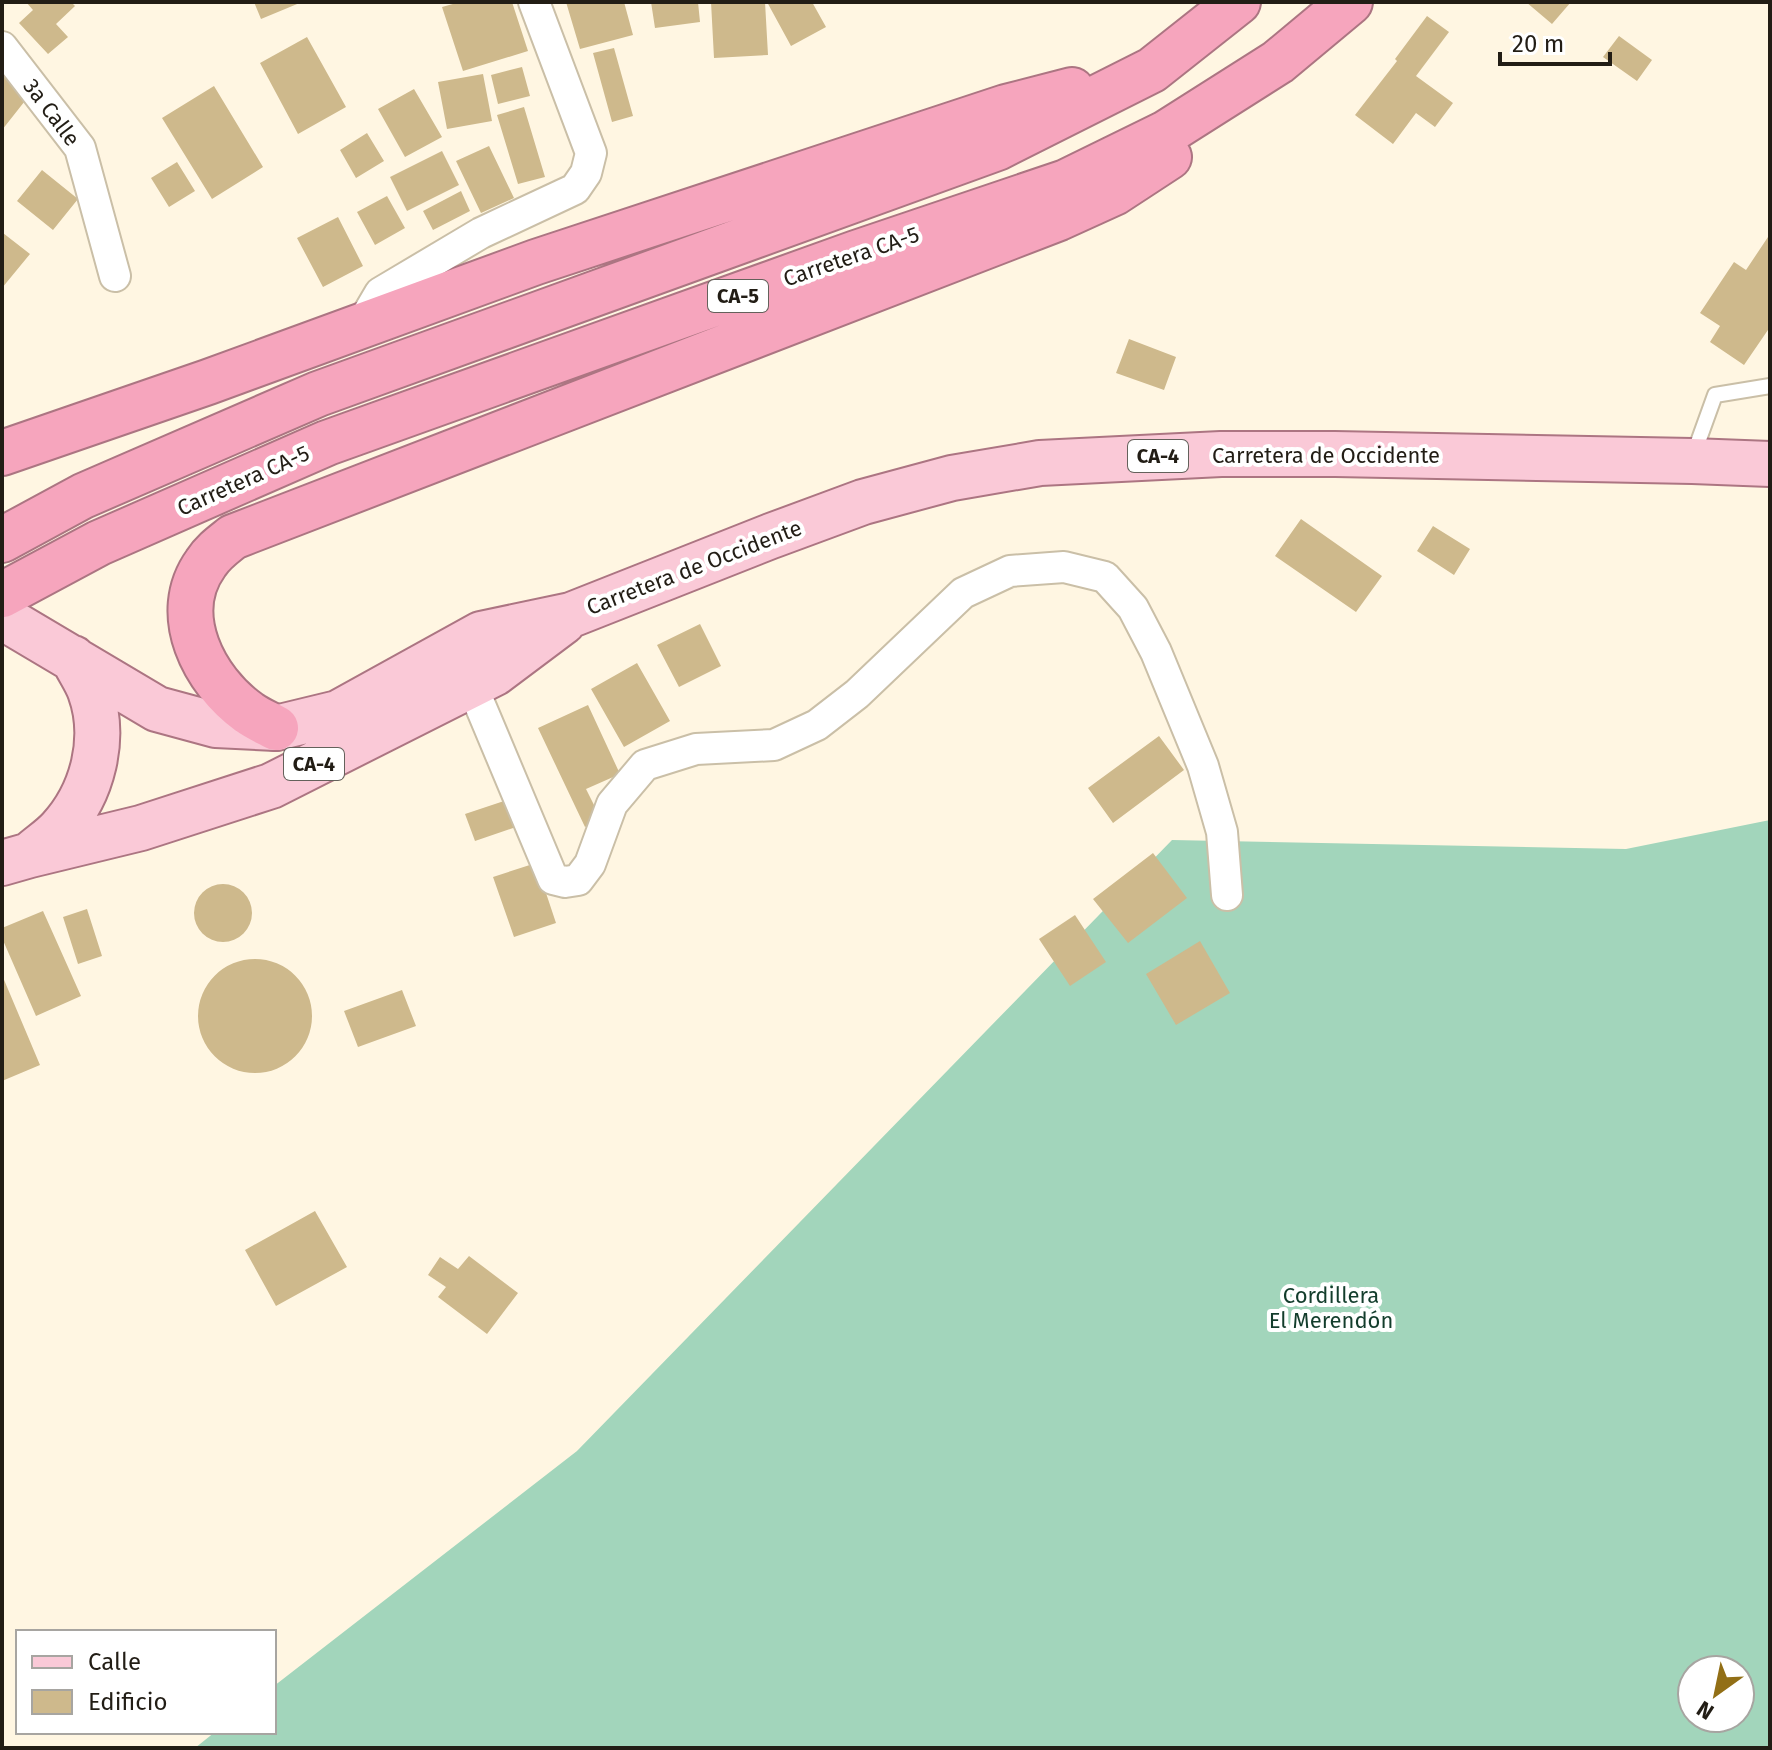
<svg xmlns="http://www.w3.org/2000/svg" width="1772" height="1750" font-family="'Fira Sans',sans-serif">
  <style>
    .forest { fill: #a2d5bb; fill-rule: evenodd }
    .building { fill: #ceb98c }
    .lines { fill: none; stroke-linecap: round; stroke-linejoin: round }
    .lane-casing { stroke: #cabfa7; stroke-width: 18 }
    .street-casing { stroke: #cabfa7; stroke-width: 34 }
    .primary-casing { stroke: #ac7582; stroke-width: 48 }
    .highway-casing { stroke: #ac7582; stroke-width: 48 }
    .lane { stroke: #fff; stroke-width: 14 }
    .street { stroke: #fff; stroke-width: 30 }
    .primary { stroke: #fac9d7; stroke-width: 44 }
    .highway { stroke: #f6a5bd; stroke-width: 44 }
    .labels { text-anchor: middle; stroke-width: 8; stroke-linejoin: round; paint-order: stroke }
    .shield { fill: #fff; stroke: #64615b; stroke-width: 2 }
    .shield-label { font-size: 20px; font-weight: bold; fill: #221d15 }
    .street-label { font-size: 22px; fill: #221d15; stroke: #fff }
    .park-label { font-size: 22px; fill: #133d2c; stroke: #fff }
  </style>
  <rect width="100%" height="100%" fill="#fff6e2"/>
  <!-- forest -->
  <path class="forest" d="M 1770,820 L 1770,1748 L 195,1748 L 215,1732 L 274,1732 L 274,1686 L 577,1451 L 1172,840 L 1626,849 ZM 1692,1670 L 1740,1670 L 1740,1718 L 1692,1718 Z"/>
  <!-- building -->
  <path class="building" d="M 26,2 L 71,2 L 75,6 L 56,24 L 68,37 L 48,54 L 19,23 L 33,10 Z
    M 254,2 L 302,2 L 261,19 Z
    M 460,2 L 512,2 L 528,51 L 463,71 L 442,7 Z
    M 566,2 L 624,2 L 633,35 L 580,49 Z
    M 651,2 L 698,2 L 700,22 L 655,28 Z
    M 711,2 L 765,2 L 768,55 L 714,58 Z
    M 767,2 L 812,2 L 826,27 L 791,46 Z
    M 1526,2 L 1571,2 L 1552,24 Z
    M 1427,16 L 1449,32 L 1416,76 L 1453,103 L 1435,127 L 1416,113 L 1393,144 L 1355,115 L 1397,61 L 1395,59 Z
    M 1619,36 L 1652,60 L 1637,81 L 1603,57 Z
    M 307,37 L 346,107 L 298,134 L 260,63 Z
    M 614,48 L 633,116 L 612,122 L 593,53 Z
    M 522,67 L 530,96 L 498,104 L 491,75 Z
    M 2,68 L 32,92 L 2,130 Z
    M 483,74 L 492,121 L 447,129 L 438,82 Z
    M 214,86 L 263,167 L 212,199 L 162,118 Z
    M 414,89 L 442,137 L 405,157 L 378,109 Z
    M 524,107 L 545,177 L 518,184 L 497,115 Z
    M 367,133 L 384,161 L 356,178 L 340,150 Z
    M 489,146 L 514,198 L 481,213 L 456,161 Z
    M 442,151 L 459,185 L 407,211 L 390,177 Z
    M 177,162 L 195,191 L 169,207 L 151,178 Z
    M 42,170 L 78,199 L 53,230 L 17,201 Z
    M 461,191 L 470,211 L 433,230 L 423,211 Z
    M 387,196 L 405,228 L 375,245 L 357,212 Z
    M 338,217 L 363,266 L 323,287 L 297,238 Z
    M 3,233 L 30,254 L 2,288 L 2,235 Z
    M 1770,234 L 1770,327 L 1744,365 L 1710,342 L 1720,326 L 1700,313 L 1734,262 L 1746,270 Z
    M 1129,339 L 1176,357 L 1164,390 L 1116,373 Z
    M 1301,519 L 1382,576 L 1356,612 L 1275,556 Z
    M 1433,526 L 1470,549 L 1454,575 L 1417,551 Z
    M 700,624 L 721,666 L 679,687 L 657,645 Z
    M 637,663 L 670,721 L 624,747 L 591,689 Z
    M 588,705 L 620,774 L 586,789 L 601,819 L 585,827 L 538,728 Z
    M 1159,736 L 1184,770 L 1113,823 L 1088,788 Z
    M 507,800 L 516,827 L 475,841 L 465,814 Z
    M 1153,853 L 1187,898 L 1128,943 L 1093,899 Z
    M 536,863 L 556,923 L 514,937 L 493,877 Z
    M194 913a29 29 0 1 1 58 0a29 29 0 1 1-58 0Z
    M 87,909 L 102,956 L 78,964 L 63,917 Z
    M 43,911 L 81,996 L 36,1016 L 2,938 L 2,928 Z
    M 1075,915 L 1106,962 L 1070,986 L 1039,939 Z
    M 1200,941 L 1230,993 L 1176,1025 L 1146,974 Z
    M198 1016a57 57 0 1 1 114 0a57 57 0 1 1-114 0Z
    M 2,975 L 40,1065 L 2,1081 Z
    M 402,990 L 416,1026 L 358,1047 L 344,1011 Z
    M 315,1211 L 347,1267 L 276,1306 L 245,1250 Z
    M 469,1256 L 518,1293 L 487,1334 L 438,1297 L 446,1287 L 428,1275 L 440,1257 L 458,1269 Z"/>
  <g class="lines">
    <!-- lane casing -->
    <g class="lane-casing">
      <path id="lane" d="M 1693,456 L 1715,395 L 1770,386"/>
    </g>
    <!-- street casing -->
    <g class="street-casing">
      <path id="street" d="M 2,47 L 80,148 L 115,276
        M 360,327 L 380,293 L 481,233 L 575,189 L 586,173 L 591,153 L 534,2
        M 472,686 L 553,879 L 565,882 L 578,880 L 590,864 L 612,804 L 645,765 L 696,749 L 774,745 L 817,725 L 857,694 L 963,593 L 1010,571 L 1064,567 L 1105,577 L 1133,608 L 1156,652 L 1203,766 L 1222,832 L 1227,895"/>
    </g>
    <!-- primary casing -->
    <g class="primary-casing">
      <path id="primary" d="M 2,617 L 157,709 L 216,725 L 276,728 L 338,713 L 481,634 L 571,615 L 771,536 L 863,502 L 952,478 L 1040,463 L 1221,454 L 1335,454 L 1692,461 L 1770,464
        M 32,853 C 41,845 52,838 60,829 C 93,793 107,738 90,691 C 86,680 78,669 73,658
        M 2,863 L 30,855 L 141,828 L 271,786 L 495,673 L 563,622"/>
    </g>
    <!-- highway casing -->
    <g class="highway-casing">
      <path id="highway" d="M 2,453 L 208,382 L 536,262 L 1006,107 L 1072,90
        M 2,540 L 83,496 L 318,394 L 997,148 L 1152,70 L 1238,2
        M 2,595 L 99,543 L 327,443 L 856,253 L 1066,182 L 1166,133 L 1278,62 L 1350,2
        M 276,728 C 267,723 257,719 249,713 C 204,681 169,614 206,563 C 213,552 223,545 233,537 L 1059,218 L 1114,193 L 1169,157"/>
    </g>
    <!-- lane -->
    <use href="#lane" class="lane"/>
    <!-- street -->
    <use href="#street" class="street"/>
    <!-- primary -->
    <use href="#primary" class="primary"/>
    <!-- highway -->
    <use href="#highway" class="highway"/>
  </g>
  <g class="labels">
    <!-- shield labels -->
    <g class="shield">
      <rect x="708" y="280" width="60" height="32" rx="6"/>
      <rect x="1128" y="440" width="60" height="32" rx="6"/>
      <rect x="284" y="748" width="60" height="32" rx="6"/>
    </g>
    <g class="shield-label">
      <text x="738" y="303">CA-5</text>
      <text x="1158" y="463">CA-4</text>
      <text x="314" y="771">CA-4</text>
    </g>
    <!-- street labels -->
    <g class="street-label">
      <text transform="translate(52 112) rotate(53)" y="8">3a Calle</text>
      <text transform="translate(851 256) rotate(-19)" y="8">Carretera CA-5</text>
      <text x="1326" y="463">Carretera de Occidente</text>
      <text transform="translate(243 480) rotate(-24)" y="8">Carretera CA-5</text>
      <text transform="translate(694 567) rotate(-21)" y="8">Carretera de Occidente</text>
    </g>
    <!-- park labels -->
    <g class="park-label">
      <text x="1331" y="1303">Cordillera<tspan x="1331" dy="25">El Merendón</tspan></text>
    </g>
  </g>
  <!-- border -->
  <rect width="1772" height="1750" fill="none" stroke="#221d15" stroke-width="8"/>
  <!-- legend -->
  <rect x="16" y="1630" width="260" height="104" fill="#ffffff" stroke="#a7a5a1" stroke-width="2"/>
  <rect x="32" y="1656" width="40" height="12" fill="#fac9d7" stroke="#a7a5a1" stroke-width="2"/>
  <text x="88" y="1670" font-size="24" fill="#221d15">Calle</text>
  <rect x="32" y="1690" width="40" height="24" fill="#ceb98c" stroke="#a7a5a1" stroke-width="2"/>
  <text x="88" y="1710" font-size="24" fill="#221d15">Edificio</text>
  <!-- north arrow -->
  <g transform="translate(1716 1694) rotate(213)"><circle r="38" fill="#ffffff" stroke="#a7a5a1" stroke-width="2"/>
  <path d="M0-6L14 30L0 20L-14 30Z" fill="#926f16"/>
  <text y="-12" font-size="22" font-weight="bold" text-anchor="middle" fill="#221d15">N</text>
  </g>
  <!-- scale -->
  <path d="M1500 52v12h110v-12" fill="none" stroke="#221d15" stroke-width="4"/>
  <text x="1512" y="52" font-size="24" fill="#221d15" stroke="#ffffff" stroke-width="6" paint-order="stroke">20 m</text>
</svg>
